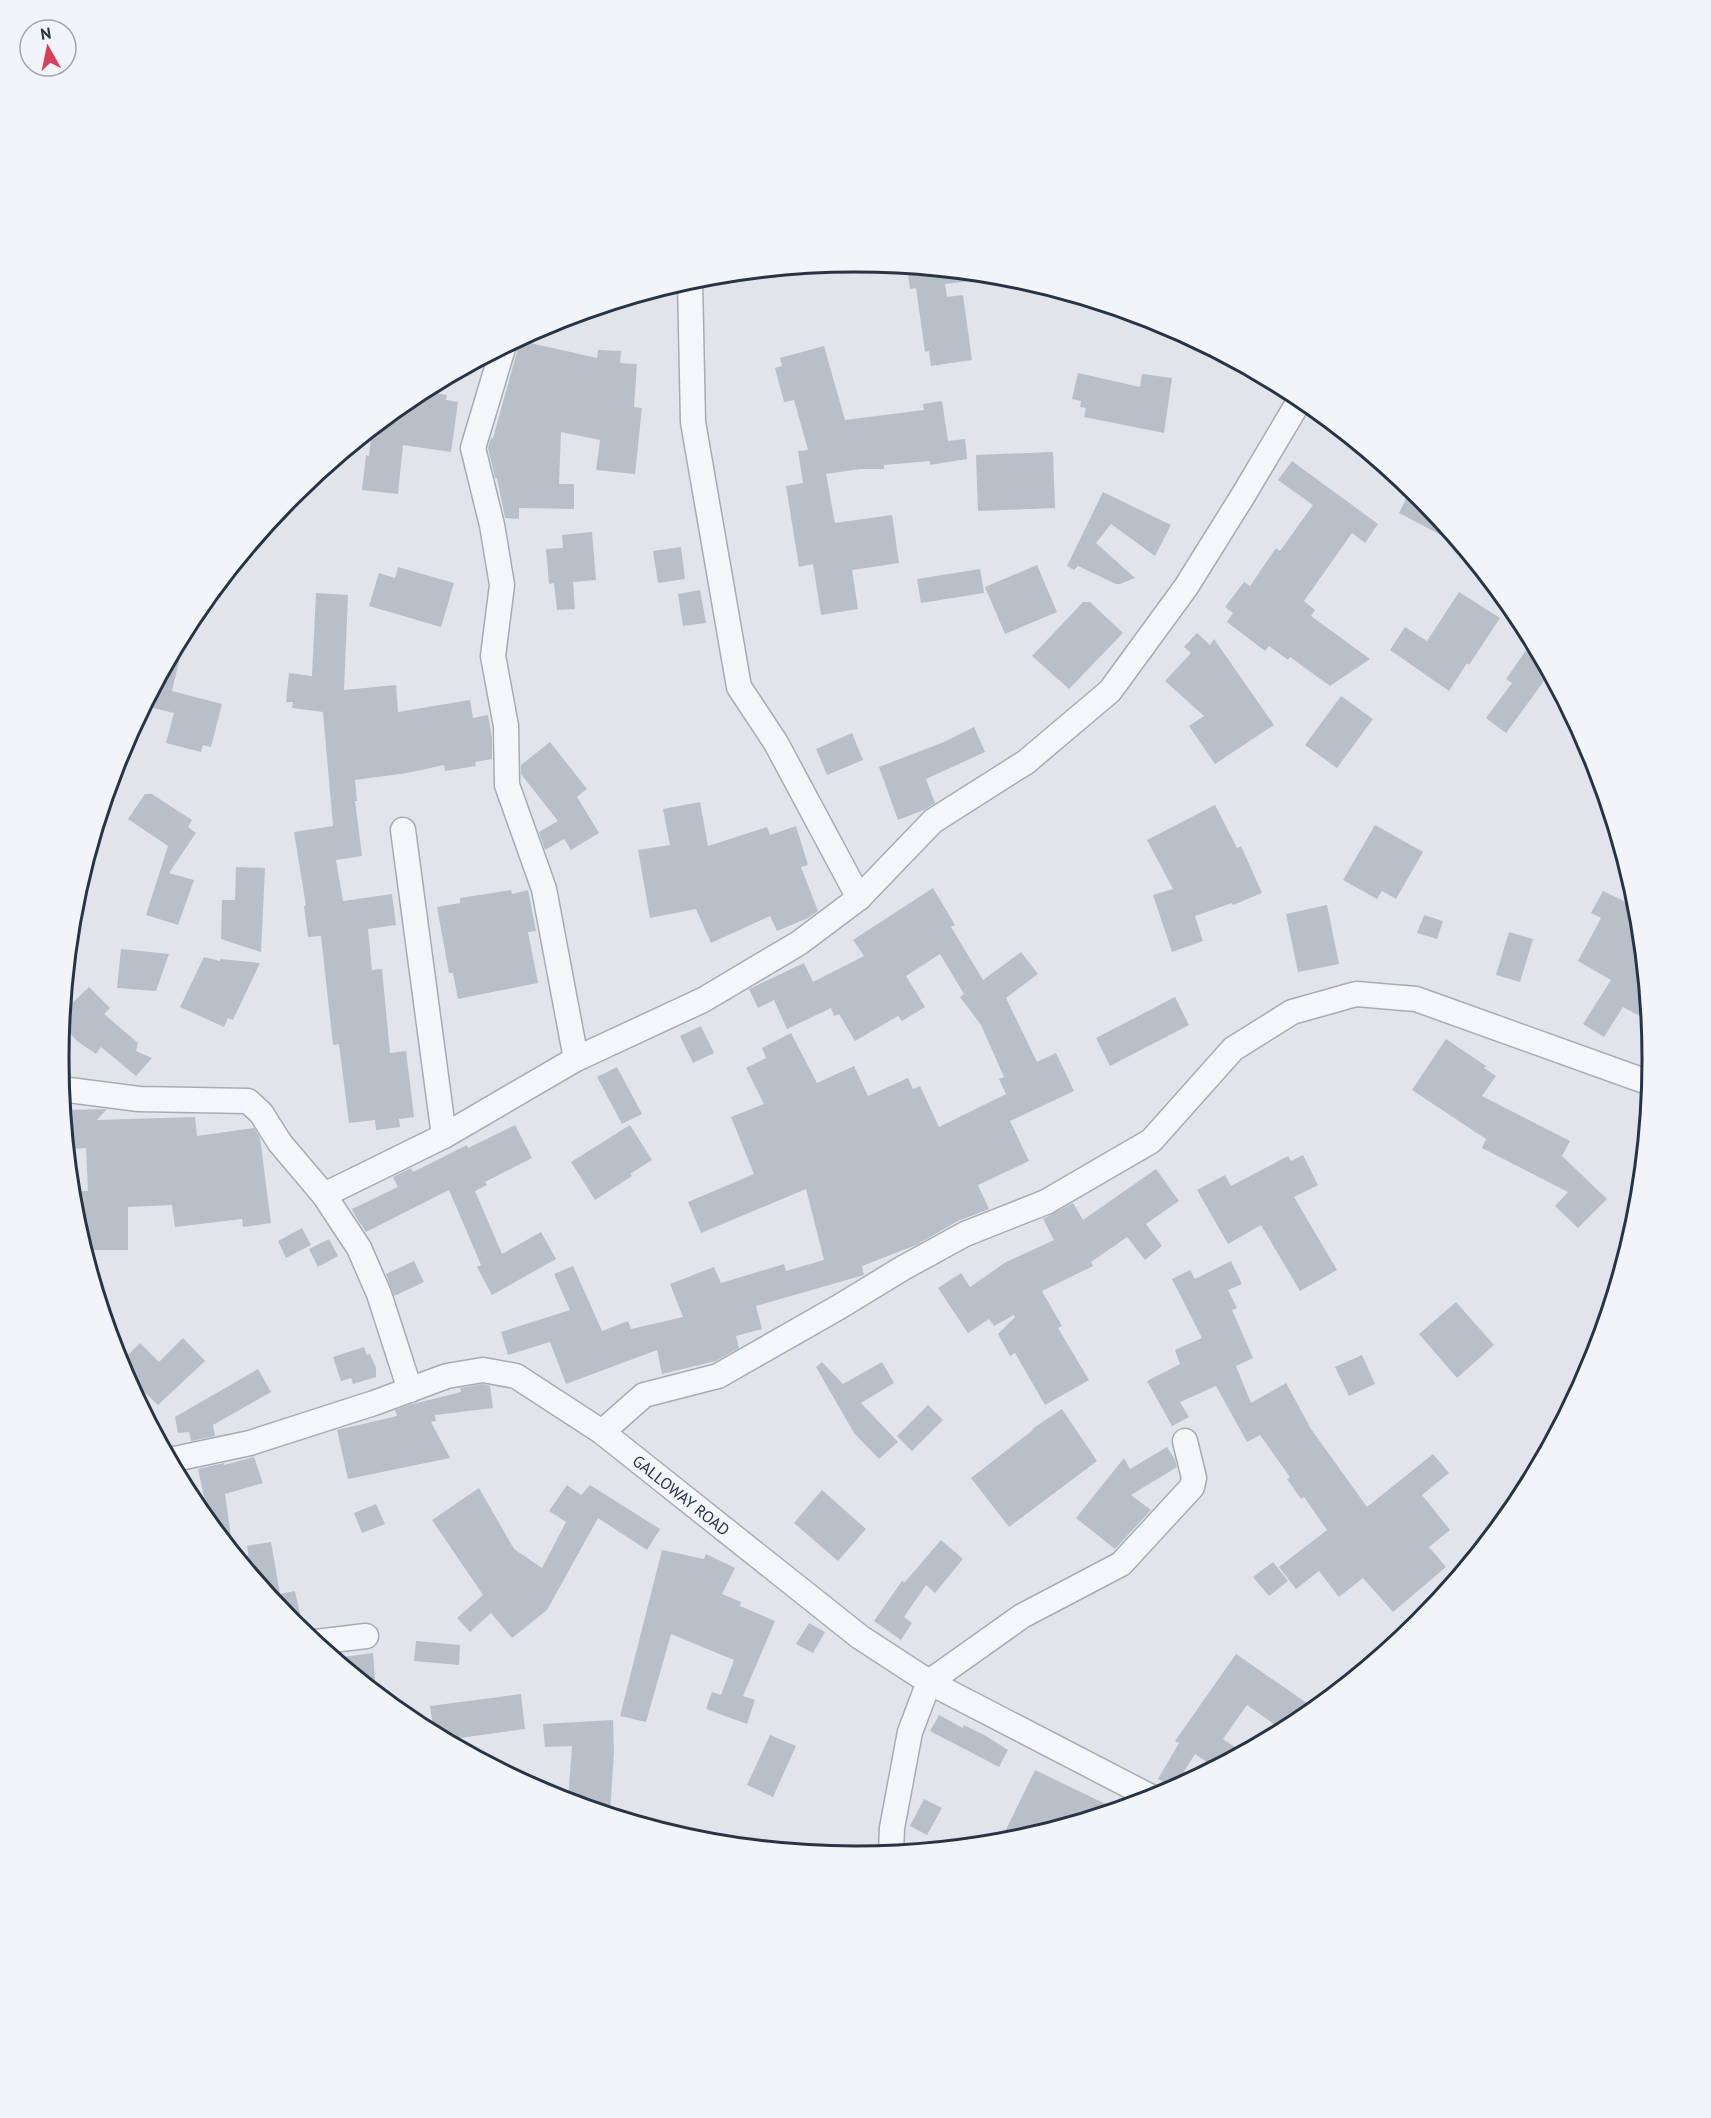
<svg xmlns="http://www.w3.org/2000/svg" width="1711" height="2118" font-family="'PT Sans',sans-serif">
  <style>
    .building { fill: #b8bfc9 }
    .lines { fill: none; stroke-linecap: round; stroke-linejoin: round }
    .street-casing { stroke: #a6acb6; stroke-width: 27 }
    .street { stroke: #f4f6f9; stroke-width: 24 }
    .labels { text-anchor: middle; stroke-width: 4.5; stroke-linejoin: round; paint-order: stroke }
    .street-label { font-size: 16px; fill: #283344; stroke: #f1f4f8 }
    .rim { fill: none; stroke: #283344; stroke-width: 3 }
  </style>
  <rect width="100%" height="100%" fill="#e1e5eb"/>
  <!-- building -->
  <path class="building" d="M 907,267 L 969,273 L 970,281 L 945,284 L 947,297 L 963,295 L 972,360 L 931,366 L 929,351 L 925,352 L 916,288 L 910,289 Z
    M 517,340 L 597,358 L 598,350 L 621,351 L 620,363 L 637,364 L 634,407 L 642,408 L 635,474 L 596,470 L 600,440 L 561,432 L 559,484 L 574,484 L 574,509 L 519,508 L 519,519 L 505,518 L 497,478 L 495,478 L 488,448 L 491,438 L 493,438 L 517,352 L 515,342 Z
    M 824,346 L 845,420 L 924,410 L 923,404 L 942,401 L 948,441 L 965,439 L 967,459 L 930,465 L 930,461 L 884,465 L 884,469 L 860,469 L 826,474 L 835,523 L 892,515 L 899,563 L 852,570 L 858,609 L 821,615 L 813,564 L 799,567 L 786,486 L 803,483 L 798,451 L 808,450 L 794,400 L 784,402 L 775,368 L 782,366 L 780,358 Z
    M 1078,373 L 1140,387 L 1142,374 L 1172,378 L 1164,433 L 1084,417 L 1086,408 L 1080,407 L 1081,401 L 1072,399 Z
    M 423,391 L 447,395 L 446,400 L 458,402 L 451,452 L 403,445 L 398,494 L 362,490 L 366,455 L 369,456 L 372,429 L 413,396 Z
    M 1053,452 L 1055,508 L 978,511 L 976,455 Z
    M 1292,461 L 1378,524 L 1365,543 L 1352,533 L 1304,601 L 1315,610 L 1311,616 L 1370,659 L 1330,686 L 1290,657 L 1288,660 L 1269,646 L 1265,651 L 1227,622 L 1233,613 L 1225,607 L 1244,582 L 1250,586 L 1276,548 L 1280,551 L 1313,505 L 1278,480 Z
    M 1411,489 L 1419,496 L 1460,545 L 1399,513 Z
    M 1103,492 L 1171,525 L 1155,556 L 1111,524 L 1096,543 L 1135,578 L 1120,584 L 1116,584 L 1078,566 L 1074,570 L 1067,566 Z
    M 592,532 L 596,580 L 573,582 L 575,609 L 557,610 L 554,583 L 549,584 L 546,549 L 563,548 L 562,535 Z
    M 681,547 L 685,579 L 658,583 L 653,551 Z
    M 1037,565 L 1057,612 L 1005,634 L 985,587 Z
    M 398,567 L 454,583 L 441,627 L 369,606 L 379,573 L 395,578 Z
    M 980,569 L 984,593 L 921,603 L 917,579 Z
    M 700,590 L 706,623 L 683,626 L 678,594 Z
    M 1459,592 L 1500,618 L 1469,665 L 1467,663 L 1449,691 L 1390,650 L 1405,627 L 1427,641 Z
    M 316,593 L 348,595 L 344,690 L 396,685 L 398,712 L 470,700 L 473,718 L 488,715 L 492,738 L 492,759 L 475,762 L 476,766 L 445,771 L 444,765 L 407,773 L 355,780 L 357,801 L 355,801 L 362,856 L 336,860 L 343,901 L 392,894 L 396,925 L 368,929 L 372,970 L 382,969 L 390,1053 L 406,1051 L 414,1117 L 399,1119 L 400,1127 L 376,1130 L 375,1120 L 349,1123 L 339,1044 L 333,1045 L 321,936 L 308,937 L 304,906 L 306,906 L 294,832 L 333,826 L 323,712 L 292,708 L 293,702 L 286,702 L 289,673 L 312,676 Z
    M 1083,602 L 1090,602 L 1123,633 L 1069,689 L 1032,656 Z
    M 1197,633 L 1210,645 L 1214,639 L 1274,725 L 1215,764 L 1189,726 L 1204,716 L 1165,681 L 1191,653 L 1184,647 Z
    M 1532,642 L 1549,674 L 1506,733 L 1486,718 L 1512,683 L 1506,679 Z
    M 175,650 L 181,653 L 172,691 L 222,704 L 211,747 L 203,745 L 201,752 L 166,743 L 174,713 L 145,706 Z
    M 1341,696 L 1373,719 L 1337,768 L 1305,745 Z
    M 974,727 L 985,752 L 926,779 L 935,803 L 924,810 L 898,820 L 879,767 L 944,742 Z
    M 852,733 L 863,760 L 827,775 L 816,749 Z
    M 550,742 L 587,789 L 577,797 L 599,833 L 571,850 L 564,839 L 545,850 L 539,832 L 558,821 L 521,774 L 521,765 Z
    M 145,794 L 152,794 L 192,820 L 188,827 L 196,833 L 169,873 L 194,880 L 178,925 L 146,915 L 168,846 L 128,819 Z
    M 700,802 L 708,846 L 767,827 L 770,835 L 796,826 L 808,865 L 801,867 L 818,911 L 808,918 L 777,931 L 770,916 L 711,943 L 696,909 L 650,918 L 638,850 L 670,845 L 663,809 Z
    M 1215,805 L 1237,848 L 1241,846 L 1262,893 L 1233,905 L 1232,903 L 1195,916 L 1203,941 L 1172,952 L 1153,895 L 1173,889 L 1147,840 Z
    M 1375,825 L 1423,852 L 1396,899 L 1382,891 L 1377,899 L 1343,880 Z
    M 236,867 L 265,868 L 261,952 L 221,939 L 222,900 L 235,900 Z
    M 933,888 L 955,925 L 951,927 L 983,980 L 1021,952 L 1038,974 L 1006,998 L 1037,1062 L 1056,1053 L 1074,1091 L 1010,1121 L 1029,1161 L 978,1185 L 989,1209 L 958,1221 L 916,1245 L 862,1266 L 864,1275 L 756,1306 L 762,1329 L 736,1336 L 739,1348 L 716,1361 L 662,1374 L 657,1350 L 566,1384 L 550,1342 L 508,1355 L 501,1332 L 570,1310 L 554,1274 L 573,1266 L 602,1331 L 628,1321 L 631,1329 L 683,1317 L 670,1284 L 714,1267 L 721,1283 L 784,1264 L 786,1271 L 824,1260 L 806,1189 L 701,1233 L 688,1202 L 754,1174 L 731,1117 L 764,1104 L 746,1068 L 766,1058 L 762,1048 L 791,1033 L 817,1083 L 854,1066 L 868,1096 L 908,1078 L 913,1089 L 920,1086 L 939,1127 L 1006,1094 L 999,1079 L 1004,1077 L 981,1025 L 960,997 L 964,994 L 940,954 L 906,976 L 925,1007 L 902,1021 L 898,1016 L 855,1041 L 839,1014 L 834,1016 L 831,1008 L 787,1029 L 774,1000 L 758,1008 L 749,989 L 804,963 L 813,982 L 864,956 L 853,940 Z
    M 511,890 L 512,894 L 528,890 L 536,931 L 528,932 L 538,983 L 458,999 L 453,973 L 449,973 L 437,907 L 460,903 L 460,898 Z
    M 1603,891 L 1638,908 L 1649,1021 L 1623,1007 L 1604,1037 L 1583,1024 L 1611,980 L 1578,961 L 1601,918 L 1591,913 Z
    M 1327,905 L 1339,964 L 1298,972 L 1286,914 Z
    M 1424,915 L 1443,921 L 1437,939 L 1417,933 Z
    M 1509,932 L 1533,939 L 1520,982 L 1496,975 Z
    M 121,949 L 169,954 L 156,991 L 117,988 Z
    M 204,957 L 220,961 L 220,959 L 260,963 L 233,1020 L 228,1018 L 224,1027 L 180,1007 Z
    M 89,987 L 110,1008 L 104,1014 L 138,1043 L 136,1051 L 152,1058 L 136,1076 L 101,1047 L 96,1054 L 77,1041 L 62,1025 L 63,1012 Z
    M 1175,997 L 1189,1025 L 1110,1066 L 1096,1038 Z
    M 701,1026 L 714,1053 L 693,1063 L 680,1036 Z
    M 1446,1039 L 1486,1066 L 1484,1068 L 1496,1076 L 1482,1096 L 1570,1141 L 1562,1156 L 1607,1199 L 1578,1228 L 1555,1206 L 1568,1192 L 1482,1148 L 1486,1139 L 1412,1090 Z
    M 617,1067 L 642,1114 L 622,1124 L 597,1077 Z
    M 107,1109 L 97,1120 L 195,1117 L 197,1136 L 254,1128 L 260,1138 L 271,1223 L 243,1227 L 242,1219 L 175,1227 L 172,1205 L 128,1207 L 128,1250 L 84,1250 L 80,1236 L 78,1191 L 88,1191 L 86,1148 L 67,1149 L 65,1110 Z
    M 515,1125 L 532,1158 L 485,1182 L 487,1185 L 475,1191 L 502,1254 L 541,1232 L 556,1259 L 492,1295 L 477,1267 L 481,1265 L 449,1190 L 366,1232 L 356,1217 L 352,1209 L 398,1187 L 393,1177 L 411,1168 L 413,1172 L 467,1145 L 468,1148 Z
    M 630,1125 L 652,1160 L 630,1174 L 632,1176 L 595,1200 L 571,1162 Z
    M 1303,1155 L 1318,1185 L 1294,1197 L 1337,1270 L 1300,1291 L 1261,1225 L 1228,1244 L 1197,1190 L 1225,1175 L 1231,1186 L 1288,1156 L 1291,1161 Z
    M 1156,1169 L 1179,1201 L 1146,1224 L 1162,1246 L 1145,1260 L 1127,1237 L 1091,1262 L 1093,1266 L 1042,1291 L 1062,1326 L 1058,1328 L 1089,1380 L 1045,1405 L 1015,1353 L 1010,1356 L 998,1334 L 1015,1317 L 1014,1315 L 994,1326 L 989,1319 L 968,1333 L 938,1288 L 961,1273 L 970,1287 L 1006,1262 L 1054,1240 L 1043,1219 L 1073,1203 L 1083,1220 Z
    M 302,1228 L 311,1245 L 286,1258 L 278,1241 Z
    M 329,1239 L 338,1256 L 318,1267 L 309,1249 Z
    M 414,1261 L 424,1282 L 394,1296 L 386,1274 Z
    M 1231,1261 L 1242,1284 L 1228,1290 L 1237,1308 L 1232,1310 L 1253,1358 L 1236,1366 L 1251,1403 L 1286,1383 L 1311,1429 L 1367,1507 L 1433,1454 L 1449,1473 L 1422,1495 L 1450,1530 L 1429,1547 L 1446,1567 L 1393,1612 L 1363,1578 L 1339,1597 L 1319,1571 L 1296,1589 L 1279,1567 L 1327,1530 L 1304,1497 L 1301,1499 L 1287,1479 L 1290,1477 L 1260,1435 L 1247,1442 L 1216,1386 L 1180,1402 L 1189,1417 L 1172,1426 L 1147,1381 L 1180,1364 L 1175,1350 L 1202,1338 L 1172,1279 L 1190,1270 L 1195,1279 Z
    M 1456,1302 L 1494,1345 L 1457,1378 L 1419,1334 Z
    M 183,1338 L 205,1361 L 158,1405 L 125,1374 L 119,1364 L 140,1343 L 159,1362 Z
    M 364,1347 L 367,1355 L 370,1354 L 376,1368 L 376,1377 L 353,1384 L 351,1378 L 341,1381 L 333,1357 Z
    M 1362,1355 L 1375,1384 L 1349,1396 L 1335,1367 Z
    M 822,1362 L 843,1384 L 882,1362 L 894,1383 L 861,1403 L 898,1442 L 879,1459 L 854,1433 L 816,1367 Z
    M 258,1369 L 271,1392 L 213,1425 L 215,1436 L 191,1441 L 189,1432 L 178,1433 L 175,1417 Z
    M 483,1384 L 490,1386 L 493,1408 L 435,1415 L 436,1421 L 431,1422 L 450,1458 L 348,1479 L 337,1430 L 397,1416 L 395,1410 L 409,1405 L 461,1392 L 460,1388 Z
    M 928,1405 L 943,1420 L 912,1451 L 897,1436 Z
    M 1062,1409 L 1097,1461 L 1009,1527 L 971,1478 L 1033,1430 L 1032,1429 Z
    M 1167,1447 L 1175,1460 L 1177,1467 L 1131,1495 L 1151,1510 L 1115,1549 L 1076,1518 L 1124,1458 L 1130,1469 Z
    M 254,1457 L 263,1483 L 225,1494 L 233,1551 L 194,1503 L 205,1502 L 198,1469 L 224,1463 L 224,1465 Z
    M 567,1485 L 581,1495 L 590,1485 L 660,1529 L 647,1550 L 598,1518 L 547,1610 L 512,1638 L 491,1613 L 470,1632 L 457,1618 L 483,1595 L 432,1520 L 479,1488 L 514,1549 L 542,1568 L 566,1522 L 549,1511 Z
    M 822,1490 L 866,1529 L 838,1561 L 794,1523 Z
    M 376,1504 L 385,1524 L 362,1533 L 354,1513 Z
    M 941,1540 L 963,1559 L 935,1593 L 926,1585 L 904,1617 L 912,1623 L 901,1640 L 874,1621 L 902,1581 L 905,1582 Z
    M 271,1542 L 280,1594 L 295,1591 L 304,1632 L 292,1622 L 251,1573 L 247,1546 Z
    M 662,1550 L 704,1559 L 706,1554 L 735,1568 L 722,1594 L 741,1602 L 740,1606 L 775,1621 L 743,1696 L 755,1700 L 747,1724 L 706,1709 L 712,1692 L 721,1695 L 734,1660 L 671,1634 L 646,1722 L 620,1716 Z
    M 1273,1562 L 1288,1581 L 1269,1596 L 1253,1577 Z
    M 809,1623 L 825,1632 L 813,1653 L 796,1644 Z
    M 416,1641 L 460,1645 L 459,1665 L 414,1661 Z
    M 373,1653 L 376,1692 L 335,1658 Z
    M 1236,1654 L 1314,1708 L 1298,1722 L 1282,1730 L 1247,1705 L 1223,1739 L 1242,1752 L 1214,1767 L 1195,1754 L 1174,1788 L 1158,1779 L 1179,1743 L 1175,1741 Z
    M 521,1694 L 525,1729 L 446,1740 L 434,1733 L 430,1706 Z
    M 939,1715 L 963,1728 L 964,1725 L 986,1736 L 1008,1750 L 999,1767 L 930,1731 Z
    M 613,1720 L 614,1752 L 610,1813 L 568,1801 L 572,1746 L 545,1747 L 543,1724 Z
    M 770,1735 L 796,1746 L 773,1797 L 747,1785 Z
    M 1035,1770 L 1116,1809 L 1011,1841 L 1000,1842 Z
    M 924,1799 L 942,1808 L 927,1835 L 910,1826 Z"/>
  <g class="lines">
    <!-- street casing -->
    <g class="street-casing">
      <g id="street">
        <path d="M 690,281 L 693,422 L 739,687 L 776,743 L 859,898"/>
        <path d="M 503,348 L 473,448 L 492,525 L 502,585 L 493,656 L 506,726 L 507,785 L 544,889 L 576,1059"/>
        <path d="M 403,830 L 444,1136"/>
        <path d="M 61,1089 L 139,1099 L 248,1101 L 261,1113 L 280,1143 L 324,1195"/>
        <path d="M 410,1390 L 379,1294 L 359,1248 L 324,1195 L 444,1136 L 576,1059 L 703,1000 L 799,943 L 859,898 L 933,821 L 1026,762 L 1110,691 L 1186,587 L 1244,494 L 1301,398"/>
        <path d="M 602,1432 L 644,1395 L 718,1376 L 839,1307 L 903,1268 L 965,1234 L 1046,1202 L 1151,1141 L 1233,1049 L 1292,1012 L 1356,994 L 1416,999 L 1650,1083"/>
        <path id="s1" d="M 170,1460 L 250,1443 L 374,1403 L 447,1376 L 483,1370 L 516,1376 L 602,1432 L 860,1637 L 929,1682 L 1153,1798"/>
        <path d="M 316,1642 L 366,1636"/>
        <path d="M 891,1853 L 892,1828 L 910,1732 L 929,1682 L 1022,1616 L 1121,1564 L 1192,1487 L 1194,1478 L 1185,1441"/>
      </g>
    </g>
    <!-- street -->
    <use href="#street" class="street"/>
  </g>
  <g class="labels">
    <!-- street labels -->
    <g class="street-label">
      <text dy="6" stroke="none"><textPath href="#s1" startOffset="564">GALLOWAY ROAD</textPath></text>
    </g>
  </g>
  <!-- crop -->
  <path d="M0 0H1711V2118H0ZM855 272H856A786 786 0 0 1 1642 1058V1060A786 786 0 0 1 856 1846H855A786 786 0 0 1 69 1060V1058A786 786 0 0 1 855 272Z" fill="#f1f4f8" fill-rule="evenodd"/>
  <path class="rim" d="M855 272H856A786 786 0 0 1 1642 1058V1060A786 786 0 0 1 856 1846H855A786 786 0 0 1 69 1060V1058A786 786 0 0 1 855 272Z"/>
  <!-- north arrow -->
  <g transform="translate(48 48) rotate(351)"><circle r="28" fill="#f1f4f8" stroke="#a1a7b0" stroke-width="1.5"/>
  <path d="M0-4.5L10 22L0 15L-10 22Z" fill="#d6405b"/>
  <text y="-9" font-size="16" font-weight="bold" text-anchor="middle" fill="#283344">N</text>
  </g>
</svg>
